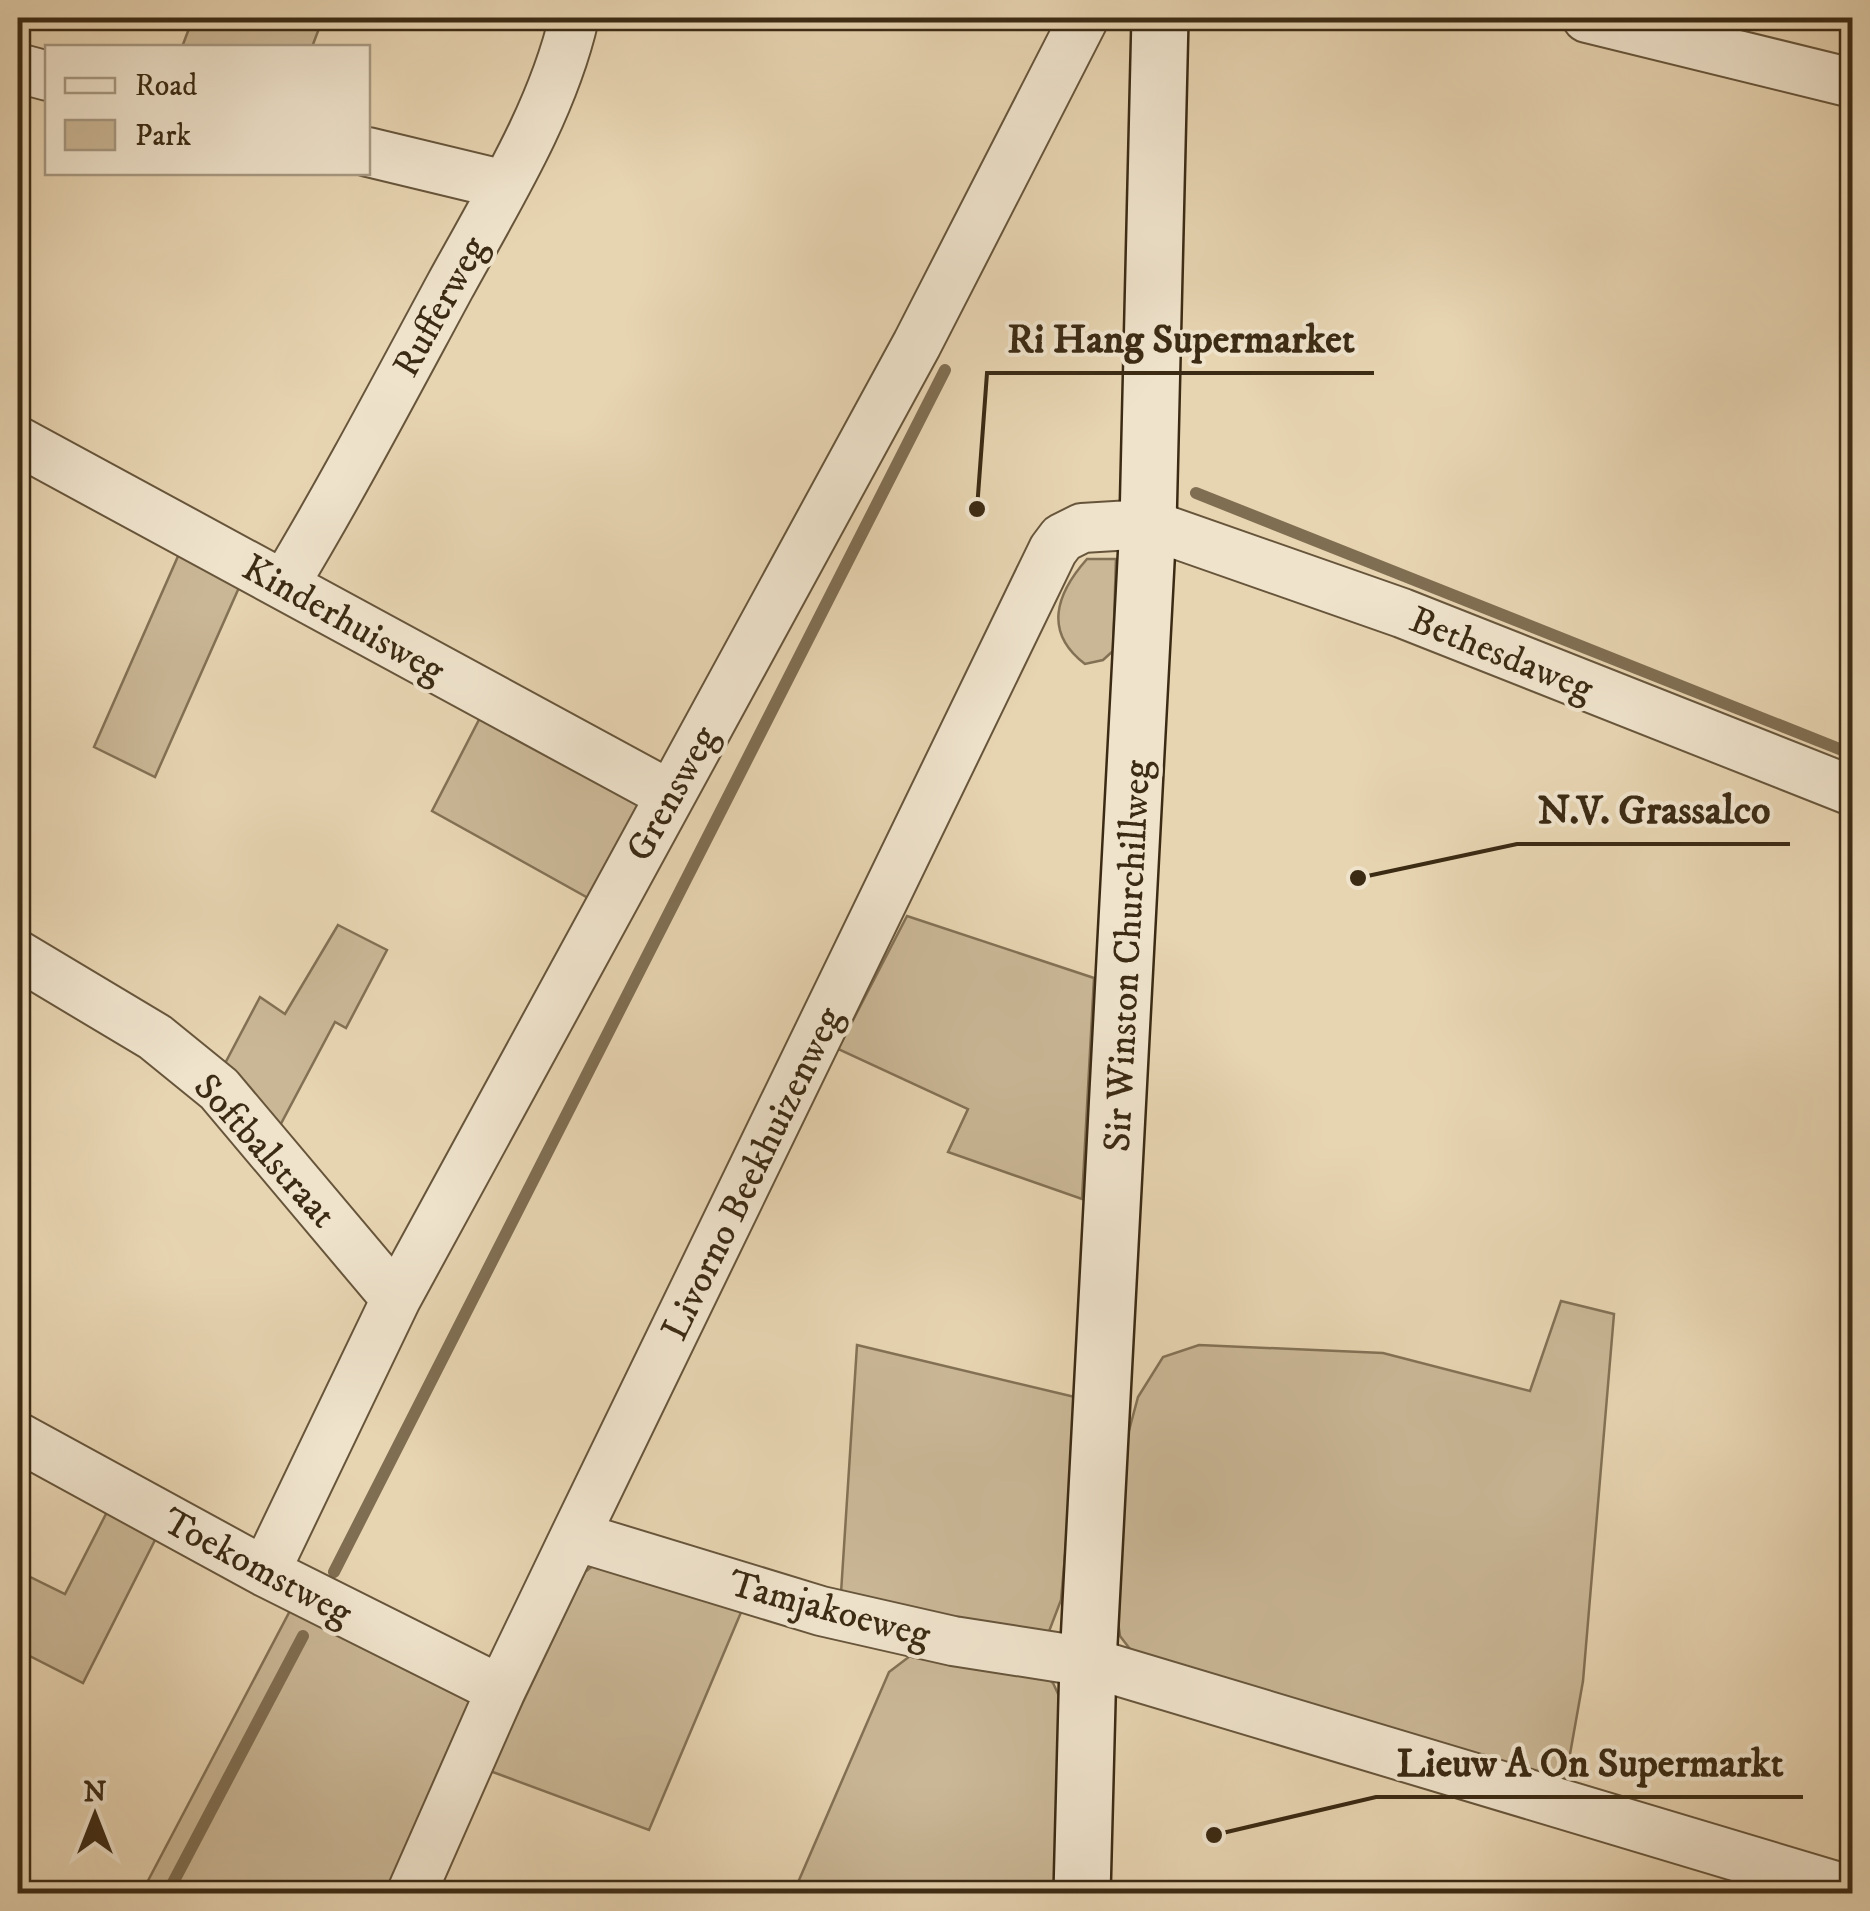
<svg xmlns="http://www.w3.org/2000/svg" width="1870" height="1911" font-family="'IM FELL DW Pica',serif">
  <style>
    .green { fill: #cab796; stroke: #837155; stroke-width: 2.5 }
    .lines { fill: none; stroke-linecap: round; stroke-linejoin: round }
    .stream { stroke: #806e52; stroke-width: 12 }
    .street-casing { stroke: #67553b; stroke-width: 52 }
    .secondary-casing { stroke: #3c2b14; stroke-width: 60 }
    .street { stroke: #efe3cc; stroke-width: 48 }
    .secondary { stroke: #efe3cc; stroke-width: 55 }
    .labels { text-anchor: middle; stroke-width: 8; stroke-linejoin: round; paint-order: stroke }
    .street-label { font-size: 38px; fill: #3c2b14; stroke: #efe3cc }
    .leader { fill: none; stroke: #3c2b14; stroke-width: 4 }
    .callout-dot { fill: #3c2b14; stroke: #efe3cc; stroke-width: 4 }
    .callout-label { font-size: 40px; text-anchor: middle; font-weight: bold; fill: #3c2b14; stroke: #efe3cc; stroke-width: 8; stroke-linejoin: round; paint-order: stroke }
  </style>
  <rect width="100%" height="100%" fill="#e7d4b1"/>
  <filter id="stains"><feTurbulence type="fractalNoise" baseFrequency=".002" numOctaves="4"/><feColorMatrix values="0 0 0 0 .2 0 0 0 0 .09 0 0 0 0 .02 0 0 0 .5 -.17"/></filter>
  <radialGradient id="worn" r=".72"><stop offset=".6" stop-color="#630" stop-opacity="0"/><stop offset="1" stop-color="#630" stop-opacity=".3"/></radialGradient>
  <!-- green -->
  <path class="green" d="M 193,18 L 323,18 L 312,47 L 182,47 Z
    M 179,554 L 241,583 L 155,777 L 94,747 Z
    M 1087,559 L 1116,559 L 1113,651 L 1103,660 L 1085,664 C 1043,632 1056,594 1087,559 Z
    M 484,710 L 632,788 L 644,809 L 599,904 L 432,811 Z
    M 907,916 L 1094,978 L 1082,1199 L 948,1152 L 968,1109 L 838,1049 Z
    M 338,925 L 387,950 L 346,1028 L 335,1022 L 276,1133 L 221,1071 L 260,997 L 285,1014 Z
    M 1561,1301 L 1614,1314 L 1583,1681 L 1564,1788 L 1133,1653 L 1120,1636 L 1114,1594 L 1123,1453 L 1138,1397 L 1163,1357 L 1199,1345 L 1383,1353 L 1530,1391 Z
    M 857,1345 L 1079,1398 L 1061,1600 L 1048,1634 L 1027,1642 L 841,1593 Z
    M 107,1512 L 157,1536 L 83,1683 L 18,1650 L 18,1571 L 65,1594 Z
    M 598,1562 L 742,1610 L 649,1830 L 490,1771 L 585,1572 Z
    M 292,1607 L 464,1693 L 472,1702 L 394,1893 L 141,1894 Z
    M 914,1653 L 1039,1670 L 1053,1683 L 1060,1698 L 1057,1887 L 793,1894 L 889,1672 Z"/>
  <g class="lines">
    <!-- stream -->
    <path class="stream" d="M 1196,493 L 1852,754
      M 334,1572 L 945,370
      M 167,1894 L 303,1636"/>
    <!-- street casing -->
    <g class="street-casing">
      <path id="street" d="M 1587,18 L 1852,83
        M 18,68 L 48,76
        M 368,152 L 505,185
        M 18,441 L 670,795
        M 284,585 C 343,487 396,386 450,286 C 497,200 552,113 574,18
        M 18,955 L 155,1037 L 219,1089 L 396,1299
        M 18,1437 L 265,1572 L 501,1690
        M 575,1536 L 821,1611 L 953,1641 L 1088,1662 L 1852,1891
        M 265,1572 L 396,1299 L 917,344 L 1084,18
        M 411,1894 L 501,1690 L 575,1536 L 1053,550 L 1062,538 L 1082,528 L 1148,524 L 1402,613 L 1852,791"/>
    </g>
    <!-- secondary casing -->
    <g class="secondary-casing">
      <path id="secondary" d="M 1082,1894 L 1088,1662 L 1148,524 L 1160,18"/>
    </g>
    <!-- street -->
    <use href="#street" class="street"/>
    <!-- secondary -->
    <use href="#secondary" class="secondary"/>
  </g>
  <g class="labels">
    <!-- street labels -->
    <g class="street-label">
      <text transform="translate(439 306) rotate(-61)" y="13">Rufferweg</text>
      <text transform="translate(344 618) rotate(29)" y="13">Kinderhuisweg</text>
      <text transform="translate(1502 653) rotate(22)" y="13">Bethesdaweg</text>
      <text transform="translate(671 793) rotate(-61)" y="13">Grensweg</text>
      <text transform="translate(1126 956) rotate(-87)" y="13">Sir Winston Churchillweg</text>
      <text transform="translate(266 1150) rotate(48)" y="13">Softbalstraat</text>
      <text transform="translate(751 1173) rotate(-64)" y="13">Livorno Beekhuizenweg</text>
      <text transform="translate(258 1566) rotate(28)" y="13">Toekomstweg</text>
      <text transform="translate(830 1608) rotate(15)" y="13">Tamjakoeweg</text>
    </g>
  </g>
  <!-- callouts -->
  <path class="leader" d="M977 509L987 373H1374M1358 878L1517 844H1790M1214 1835L1376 1797H1803"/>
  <g class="callout-dot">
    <circle cx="977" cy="509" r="10"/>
    <circle cx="1358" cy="878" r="10"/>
    <circle cx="1214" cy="1835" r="10"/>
  </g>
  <g class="callout-label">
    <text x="1181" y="352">Ri Hang Supermarket</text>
    <text x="1654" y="823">N.V. Grassalco</text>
    <text x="1590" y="1776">Lieuw A On Supermarkt</text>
  </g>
  <!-- margin -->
  <rect width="1870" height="1911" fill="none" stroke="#e7d4b1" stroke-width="60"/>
  <rect x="20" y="20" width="1830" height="1871" fill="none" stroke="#3c2b14" stroke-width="5"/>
  <rect x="30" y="30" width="1810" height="1851" fill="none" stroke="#3c2b14" stroke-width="2.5"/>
  <!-- legend -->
  <rect x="45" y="45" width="325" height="130" fill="#efe3cc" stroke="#a79982" stroke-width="2.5"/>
  <rect x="65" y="78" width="50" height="15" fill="#efe3cc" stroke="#a79982" stroke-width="2.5"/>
  <text x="135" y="95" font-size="30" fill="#3c2b14">Road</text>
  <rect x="65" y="120" width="50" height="30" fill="#cab796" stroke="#a79982" stroke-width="2.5"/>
  <text x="135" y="145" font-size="30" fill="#3c2b14">Park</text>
  <!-- north arrow -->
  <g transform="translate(95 1816)" stroke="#efe3cc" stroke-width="8" paint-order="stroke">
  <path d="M0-8L18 38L0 25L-18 38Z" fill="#3c2b14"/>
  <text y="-15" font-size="28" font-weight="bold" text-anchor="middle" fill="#3c2b14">N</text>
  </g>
  <rect width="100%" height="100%" filter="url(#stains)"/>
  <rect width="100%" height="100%" fill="url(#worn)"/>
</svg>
